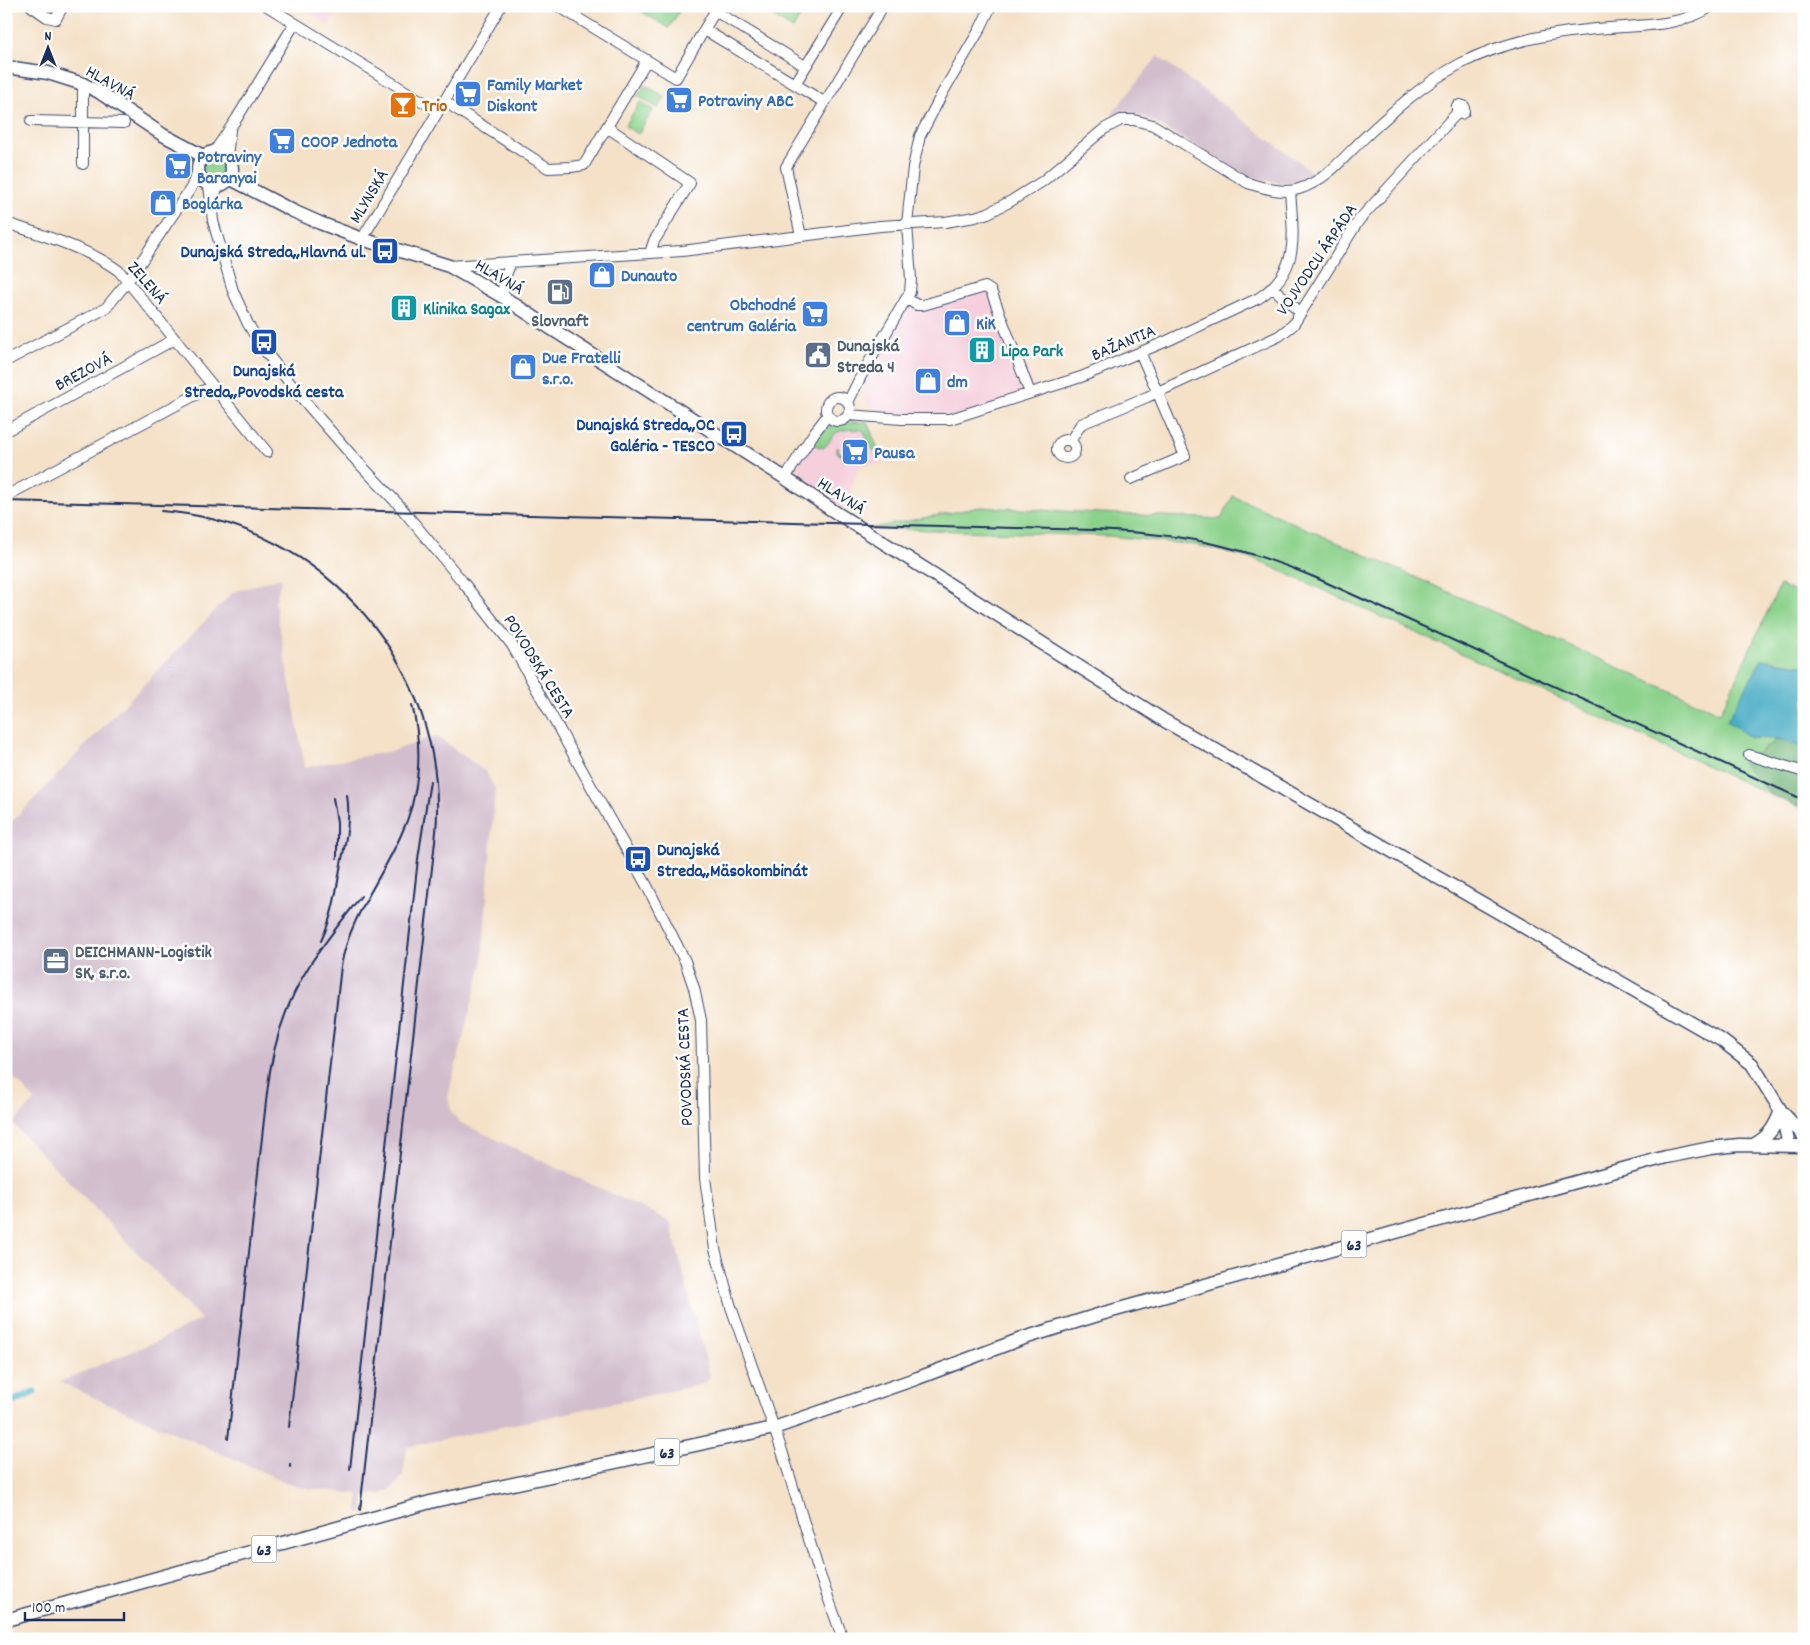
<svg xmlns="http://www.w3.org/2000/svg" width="1810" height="1645" font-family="Dekko,sans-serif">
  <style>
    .built { fill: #f5cfdb }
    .industrial { fill: #d1bdcc }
    .green { fill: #8dd28c; stroke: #548075 }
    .forest { fill: #72b478; stroke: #46726b }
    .water { fill: #46acc5; stroke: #306e92 }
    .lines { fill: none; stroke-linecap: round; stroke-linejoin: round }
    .canal { stroke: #46acc5; stroke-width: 7 }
    .minor-casing { stroke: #3c4a6e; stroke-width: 12 }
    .major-casing { stroke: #3c4a6e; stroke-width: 15 }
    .minor { stroke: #fff; stroke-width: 10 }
    .major { stroke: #fff; stroke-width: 12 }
    .rail { stroke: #1b2f5e; stroke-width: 2 }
    .labels { text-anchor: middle; stroke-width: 5; stroke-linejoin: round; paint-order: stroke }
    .shield { fill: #fff; stroke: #5f6d8e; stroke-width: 1 }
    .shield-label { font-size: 16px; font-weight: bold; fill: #1b2f5e }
    .street-label { font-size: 18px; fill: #1b2f5e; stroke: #fff }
    .shop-label { font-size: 18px; font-weight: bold; fill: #366cbe; stroke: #fff; text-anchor: start }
    .food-label { font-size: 18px; font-weight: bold; fill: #c56008; stroke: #fff; text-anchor: start }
    .transit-label { font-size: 18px; font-weight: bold; fill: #164399; stroke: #fff; text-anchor: end }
    .culture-label { font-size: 18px; font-weight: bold; fill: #0d838f; stroke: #fff; text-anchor: start }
    .service-label { font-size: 18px; font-weight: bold; fill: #4e5e75; stroke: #fff; text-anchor: start }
  </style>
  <rect width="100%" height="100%" fill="#fff"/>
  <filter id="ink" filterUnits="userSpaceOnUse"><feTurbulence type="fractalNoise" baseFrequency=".02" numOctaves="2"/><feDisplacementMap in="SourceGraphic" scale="10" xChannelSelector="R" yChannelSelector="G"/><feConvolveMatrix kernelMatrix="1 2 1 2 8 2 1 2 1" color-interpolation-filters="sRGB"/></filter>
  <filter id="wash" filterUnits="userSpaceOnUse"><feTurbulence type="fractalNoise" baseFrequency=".0096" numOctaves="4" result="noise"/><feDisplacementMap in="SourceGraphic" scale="20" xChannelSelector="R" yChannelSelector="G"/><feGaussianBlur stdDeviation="1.12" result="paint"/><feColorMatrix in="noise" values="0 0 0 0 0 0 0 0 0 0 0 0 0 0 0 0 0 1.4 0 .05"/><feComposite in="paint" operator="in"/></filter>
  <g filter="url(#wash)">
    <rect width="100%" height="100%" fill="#f4e1c7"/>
    <!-- built -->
    <path class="built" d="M 298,6 L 340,6 L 329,25 Z
      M 992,282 L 1037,394 L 964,417 L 883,413 L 871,407 L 863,394 L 864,379 L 917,295 L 927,301 Z
      M 867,422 L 878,447 L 882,463 L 860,465 L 843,509 L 799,481 L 796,474 L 800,462 L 813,443 L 827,428 L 835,424 Z"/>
    <!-- industrial -->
    <path class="industrial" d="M 1158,56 L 1312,172 L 1308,176 L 1297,181 L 1279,183 L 1249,176 L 1141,115 L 1111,115 Z
      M 282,577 L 275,602 L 305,767 L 393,751 L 436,736 L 486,772 L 495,789 L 482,964 L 450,1088 L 448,1098 L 452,1113 L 461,1123 L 670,1221 L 710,1377 L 703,1384 L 407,1447 L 403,1475 L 396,1485 L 389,1490 L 380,1494 L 365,1495 L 363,1513 L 357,1512 L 359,1494 L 297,1487 L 59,1382 L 155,1342 L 201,1319 L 13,1124 L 35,1100 L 6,1070 L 6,828 L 233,592 Z"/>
    <!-- green -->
    <path class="green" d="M 632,6 L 679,6 L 678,8 L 680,10 L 669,28 Z
      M 763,6 L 806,6 L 793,29 L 761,9 Z
      M 645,85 L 665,97 L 658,108 L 638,96 Z
      M 640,102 L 653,110 L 638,134 L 625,126 Z
      M202 169a13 13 0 1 1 26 0a13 13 0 1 1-26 0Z
      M 867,422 L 881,456 L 873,450 L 863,430 C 854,429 839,428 833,436 C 829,441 829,444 823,448 L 814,445 L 814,441 C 834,420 839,423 867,422 Z
      M 858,446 L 862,446 L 866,449 L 866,455 L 861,458 L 840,455 L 835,450 L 838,447 L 839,453 L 851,452 L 851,456 L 859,456 Z
      M 1233,496 L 1720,713 L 1780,585 L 1804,596 L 1804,666 L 1762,659 L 1751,738 L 1779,739 L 1743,763 L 1773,796 L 1257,560 L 1196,545 L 1108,536 L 872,528 L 980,507 L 1221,519 Z"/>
    <!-- forest -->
    <path class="forest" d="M 1779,739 L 1804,747 L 1804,809 L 1773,796 L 1742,763 Z"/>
    <!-- water -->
    <path class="water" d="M 1762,659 L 1804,666 L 1804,747 L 1779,739 L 1751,738 L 1727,721 Z"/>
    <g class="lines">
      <!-- canal -->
      <path class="canal" d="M 6,1405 L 34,1392"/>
    </g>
  </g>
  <g filter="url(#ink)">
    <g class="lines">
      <!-- minor casing -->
      <g class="minor-casing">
        <path id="minor" d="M 31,6 L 47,17 L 56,19 L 63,6
          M 267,6 L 438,111
          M 558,6 L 676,78 L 718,6
          M 715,11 L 805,66
          M 705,30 L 824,102
          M 795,84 L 843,6
          M 444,101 L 548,168 L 571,167 L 584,165 L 647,60
          M 31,121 L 124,123
          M 607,127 L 690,183 L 654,241 L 650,253
          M 214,152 L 237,118 L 295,23
          M 227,157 L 230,130
          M 83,164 L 83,84
          M 209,185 L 213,221 L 233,291 L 248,324 L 262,347 L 300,396 L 353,457 L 398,504 L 462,581 L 512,645 L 647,886 L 685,961 L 694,988 L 701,1020 L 705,1178 L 715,1249 L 731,1307 L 781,1448 L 820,1575 L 843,1639
          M 213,201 L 218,185
          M 6,223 C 40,234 91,250 119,271 L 267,452
          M 801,236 L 786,167 L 883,6
          M 362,239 L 501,6
          M 449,266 L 682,251 L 880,226 L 945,222 L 975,217 L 988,213 L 1011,201 L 1043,181 L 1104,129 L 1121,120 L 1134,120 L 1153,125 L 1248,183 C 1263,188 1283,194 1299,189 C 1327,180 1344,157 1364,138 C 1394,110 1424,83 1460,64 C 1498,44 1545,34 1587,30 C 1626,25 1680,29 1712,6
          M 1273,288 L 1301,313
          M 503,297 L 504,280 L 511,262
          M 907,299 L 917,305 L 923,305 L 985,287 L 991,291 L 1030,393
          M 6,361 L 106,308 L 128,281 L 191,188 L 198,171
          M826 409a12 12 0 1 1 24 0a12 12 0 1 1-24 0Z
          M 848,402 L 861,376 L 910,292 L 911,279 L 907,224 L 913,167 L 920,136 L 943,92 L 980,29 L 991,6
          M 848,415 L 902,419 L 950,419 L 1081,377 L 1167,341 L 1259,298 C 1301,270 1293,235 1290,191
          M 6,431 L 175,339
          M1057 449a9 9 0 1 1 18 0a9 9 0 1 1-18 0Z
          M 1071,440 L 1081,424 L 1147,397 L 1279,336 L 1293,325 L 1359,220 L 1457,113 L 1457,106 L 1460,105 L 1464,106 L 1464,112 L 1461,114 L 1457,113
          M 785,478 L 814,433 L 828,415
          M 1131,479 L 1185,456 L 1140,352
          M 8,495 L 212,386
          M 1749,755 L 1804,772"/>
      </g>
      <!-- major casing -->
      <g class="major-casing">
        <path id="major" d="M 6,67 L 48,73 L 83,84 L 99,92 L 163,135 L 203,156
          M198 169a17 17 0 1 1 34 0a17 17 0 1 1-34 0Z
          M 229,178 L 293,211 L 320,223 L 362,239 L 449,266 L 503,297 L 541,322 L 785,478 L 832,510 L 1165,721 L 1721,1040 L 1752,1064 L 1781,1111 L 1804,1136
          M 1781,1111 L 1789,1145
          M 1755,1144 C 1770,1136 1775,1126 1781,1111
          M 6,1620 L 434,1501 L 774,1428 L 918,1378 L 1021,1339 L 1101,1314 L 1666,1157 L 1711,1148 L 1739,1145 L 1804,1146"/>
      </g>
      <!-- minor -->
      <use href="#minor" class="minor"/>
      <!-- major -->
      <use href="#major" class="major"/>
      <!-- rail -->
      <path class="rail" d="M 6,501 L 1093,530 C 1176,533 1237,544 1314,577 L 1804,800
        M 161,511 C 324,522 450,670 436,832 L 360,1510
        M 333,798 L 337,822 L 337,858
        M 321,941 C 332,918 336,894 340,869 C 345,844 351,820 347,795
        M 289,1427 L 341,966 C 350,916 381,880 401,835 C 420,795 423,748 412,705
        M 228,1439 L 267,1093 C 272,1046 285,1003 311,963 C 326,940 344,918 361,896
        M 290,1467 L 290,1464
        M 350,1469 L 418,859 L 430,781"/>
    </g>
  </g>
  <!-- icons -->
  <defs>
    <g id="supermarket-square" transform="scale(1.4375)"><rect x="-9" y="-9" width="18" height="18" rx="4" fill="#3f7fe0" stroke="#fff"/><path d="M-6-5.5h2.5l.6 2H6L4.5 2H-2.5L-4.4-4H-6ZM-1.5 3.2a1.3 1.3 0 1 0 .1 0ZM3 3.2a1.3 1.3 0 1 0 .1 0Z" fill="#fff"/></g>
    <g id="bar-square" transform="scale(1.4375)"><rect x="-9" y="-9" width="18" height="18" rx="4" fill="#e8710a" stroke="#fff"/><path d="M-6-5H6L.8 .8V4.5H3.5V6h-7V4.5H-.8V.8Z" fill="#fff"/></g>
    <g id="shop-square" transform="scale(1.4375)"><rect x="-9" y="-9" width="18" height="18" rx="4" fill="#3f7fe0" stroke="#fff"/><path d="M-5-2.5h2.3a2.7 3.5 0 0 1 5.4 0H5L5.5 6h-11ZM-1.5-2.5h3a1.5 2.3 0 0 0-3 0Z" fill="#fff"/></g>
    <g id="bus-square" transform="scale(1.4375)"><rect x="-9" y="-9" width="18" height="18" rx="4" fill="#1a4fb4" stroke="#fff"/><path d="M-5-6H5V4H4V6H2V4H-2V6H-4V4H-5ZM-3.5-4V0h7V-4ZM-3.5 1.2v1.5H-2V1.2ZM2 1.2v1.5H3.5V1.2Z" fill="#fff"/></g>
    <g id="fuel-square" transform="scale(1.4375)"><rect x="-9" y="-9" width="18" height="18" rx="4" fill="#5c6f8a" stroke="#fff"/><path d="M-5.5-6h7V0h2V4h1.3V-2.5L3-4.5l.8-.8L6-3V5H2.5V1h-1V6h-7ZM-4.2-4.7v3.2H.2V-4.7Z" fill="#fff"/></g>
    <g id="building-square" transform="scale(1.4375)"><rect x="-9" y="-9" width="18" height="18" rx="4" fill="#0f9aa8" stroke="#fff"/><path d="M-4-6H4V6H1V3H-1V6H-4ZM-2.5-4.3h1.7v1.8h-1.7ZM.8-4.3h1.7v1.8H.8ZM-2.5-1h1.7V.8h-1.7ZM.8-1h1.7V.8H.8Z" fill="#fff"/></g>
    <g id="civic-square" transform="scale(1.4375)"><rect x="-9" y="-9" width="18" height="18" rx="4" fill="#5c6f8a" stroke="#fff"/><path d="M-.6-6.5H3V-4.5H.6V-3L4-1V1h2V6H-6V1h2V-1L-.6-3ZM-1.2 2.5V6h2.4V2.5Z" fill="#fff"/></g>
    <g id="office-square" transform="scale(1.4375)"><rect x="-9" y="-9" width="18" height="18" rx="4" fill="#5c6f8a" stroke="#fff"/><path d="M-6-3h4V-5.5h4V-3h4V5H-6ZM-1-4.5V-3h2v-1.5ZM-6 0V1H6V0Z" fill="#fff"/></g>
  </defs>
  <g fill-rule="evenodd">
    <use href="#supermarket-square" x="468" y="94"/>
    <use href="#supermarket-square" x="679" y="100"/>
    <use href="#bar-square" x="403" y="105"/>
    <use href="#supermarket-square" x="282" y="141"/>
    <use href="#supermarket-square" x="178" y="166"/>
    <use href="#shop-square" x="163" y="203"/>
    <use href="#bus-square" x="385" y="251"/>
    <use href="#shop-square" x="602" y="275"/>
    <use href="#fuel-square" x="560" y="292"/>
    <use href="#building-square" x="404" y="308"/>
    <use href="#supermarket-square" x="815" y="314"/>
    <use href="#shop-square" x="957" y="323"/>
    <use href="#bus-square" x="264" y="342"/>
    <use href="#building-square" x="982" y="350"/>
    <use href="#civic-square" x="818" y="355"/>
    <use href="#shop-square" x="523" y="367"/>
    <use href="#shop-square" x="928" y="381"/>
    <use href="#bus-square" x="734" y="434"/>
    <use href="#supermarket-square" x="855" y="452"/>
    <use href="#bus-square" x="638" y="859"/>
    <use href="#office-square" x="56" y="961"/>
  </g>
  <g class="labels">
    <!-- shield labels -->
    <g class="shield">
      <rect x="1341.5" y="1230.5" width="25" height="27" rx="4"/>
      <rect x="654.5" y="1438.5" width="25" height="27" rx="4"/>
      <rect x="251.5" y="1535.5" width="25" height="27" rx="4"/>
    </g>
    <g class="shield-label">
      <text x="1354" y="1250">63</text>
      <text x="667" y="1458">63</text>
      <text x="264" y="1555">63</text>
    </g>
    <!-- street labels -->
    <g class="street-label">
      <text transform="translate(111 82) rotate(29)" y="6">HLAVNÁ</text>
      <text transform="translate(368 196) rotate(-59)" y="6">MLYNSKÁ</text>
      <text transform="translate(1316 259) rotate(-56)" y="6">VOJVODCU ÁRPÁDA</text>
      <text transform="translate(500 276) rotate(31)" y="6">HLAVNÁ</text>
      <text transform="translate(148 282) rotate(49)" y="6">ZELENÁ</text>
      <text transform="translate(1123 342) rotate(-23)" y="6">BAŽANTIA</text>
      <text transform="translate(83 371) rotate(-28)" y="6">BREZOVÁ</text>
      <text transform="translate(842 495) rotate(33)" y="6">HLAVNÁ</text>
      <text transform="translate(540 666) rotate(58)" y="6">POVODSKÁ CESTA</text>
      <text transform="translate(684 1067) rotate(-92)" y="6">POVODSKÁ CESTA</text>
    </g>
    <!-- shop labels -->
    <g class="shop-label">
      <text x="487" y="90">Family Market<tspan x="487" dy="21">Diskont</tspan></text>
      <text x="698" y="106">Potraviny ABC</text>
      <text x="301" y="147">COOP Jednota</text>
      <text x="197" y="162">Potraviny<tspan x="197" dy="21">Baranyai</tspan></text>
      <text x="182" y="209">Boglárka</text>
      <text x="621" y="281">Dunauto</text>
      <text x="796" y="310" text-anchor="end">Obchodné<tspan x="796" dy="21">centrum Galéria</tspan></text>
      <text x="976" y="329">KiK</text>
      <text x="542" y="363">Due Fratelli<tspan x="542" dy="21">s.r.o.</tspan></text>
      <text x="947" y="387">dm</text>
      <text x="874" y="458">Pausa</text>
    </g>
    <!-- food labels -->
    <g class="food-label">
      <text x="422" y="111">Trio</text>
    </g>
    <!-- transit labels -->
    <g class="transit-label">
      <text x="366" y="257">Dunajská Streda,,Hlavná ul.</text>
      <text x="264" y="376" text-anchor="middle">Dunajská<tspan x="264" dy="21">Streda,,Povodská cesta</tspan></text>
      <text x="715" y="430">Dunajská Streda,,OC<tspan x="715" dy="21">Galéria - TESCO</tspan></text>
      <text x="657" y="855" text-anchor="start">Dunajská<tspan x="657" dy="21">Streda,,Mäsokombinát</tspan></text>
    </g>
    <!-- culture labels -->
    <g class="culture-label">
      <text x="423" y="314">Klinika Sagax</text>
      <text x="1001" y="356">Lipa Park</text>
    </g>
    <!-- service labels -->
    <g class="service-label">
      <text x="560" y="326" text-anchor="middle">Slovnaft</text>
      <text x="837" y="351">Dunajská<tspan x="837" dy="21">Streda 4</tspan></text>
      <text x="75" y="957">DEICHMANN-Logistik<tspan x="75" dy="21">SK, s.r.o.</tspan></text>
    </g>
  </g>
  <!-- margin -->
  <rect width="1810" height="1645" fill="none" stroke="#fff" stroke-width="25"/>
  <!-- north arrow -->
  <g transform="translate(48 48)" stroke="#ffffff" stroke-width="4" paint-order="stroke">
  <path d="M0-4L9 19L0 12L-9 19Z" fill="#1b2f5e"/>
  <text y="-8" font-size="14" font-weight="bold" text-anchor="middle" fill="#1b2f5e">N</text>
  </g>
  <!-- scale -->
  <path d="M25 1612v8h99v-8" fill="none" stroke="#1b2f5e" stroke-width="2.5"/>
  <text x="32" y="1612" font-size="15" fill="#1b2f5e" stroke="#ffffff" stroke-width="4" paint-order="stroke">100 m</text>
</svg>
